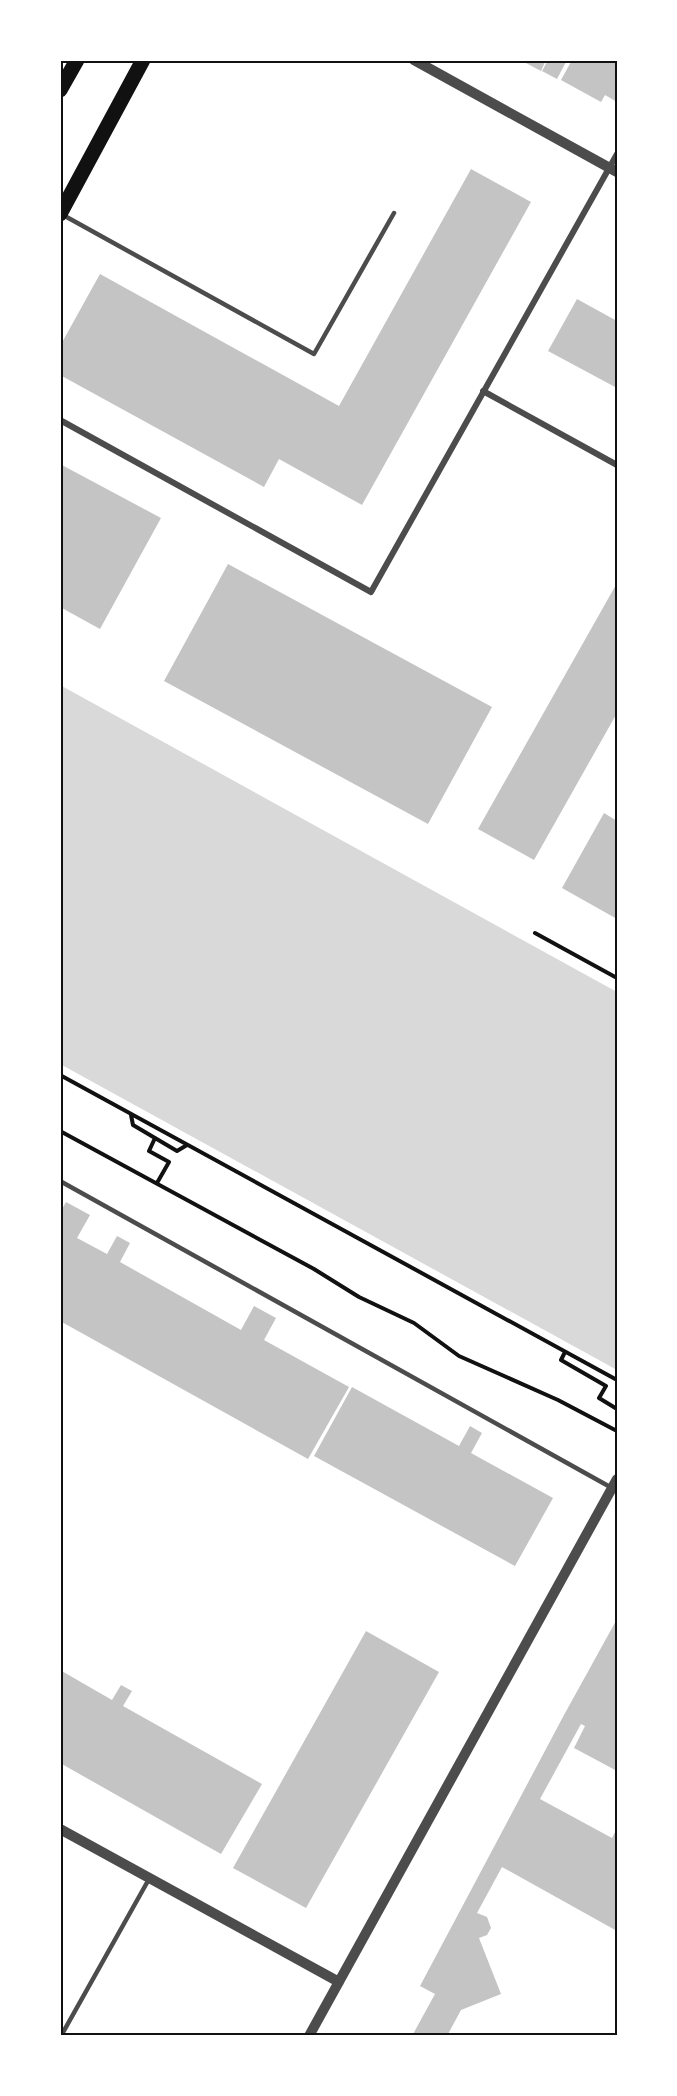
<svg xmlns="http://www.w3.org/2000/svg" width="677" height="2096" font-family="Quicksand,sans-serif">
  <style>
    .water { fill: #d9d9d9 }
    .building { fill: #c4c4c4 }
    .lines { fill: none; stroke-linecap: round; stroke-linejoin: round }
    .path { stroke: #111; stroke-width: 4 }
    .service { stroke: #4c4c4c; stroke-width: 4.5 }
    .minor { stroke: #4c4c4c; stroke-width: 6 }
    .tertiary { stroke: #4c4c4c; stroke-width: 10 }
    .primary { stroke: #111; stroke-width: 15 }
    .neatline { fill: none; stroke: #111; stroke-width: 2 }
  </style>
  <rect width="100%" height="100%" fill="#fff"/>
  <!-- water -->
  <path class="water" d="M 60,685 L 617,992 L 617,1370 L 60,1064 Z"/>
  <!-- building -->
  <path class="building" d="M 527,60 L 546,60 L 541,71 L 526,63 Z
    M 548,60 L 567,60 L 557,79 L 542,71 Z
    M 572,60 L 617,60 L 617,102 L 605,95 L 601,102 L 561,80 Z
    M 471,169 L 531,202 L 362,505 L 279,459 L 264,487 L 60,375 L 60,346 L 100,274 L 339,406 Z
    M 577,299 L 617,321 L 617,388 L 548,351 Z
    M 60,464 L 161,518 L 100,629 L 60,607 Z
    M 228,564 L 492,707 L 428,824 L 164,681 Z
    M 617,583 L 617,713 L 534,860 L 478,829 Z
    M 604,813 L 617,821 L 617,919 L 562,888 Z
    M 66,1202 L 90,1215 L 77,1238 L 107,1254 L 117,1236 L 130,1243 L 120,1262 L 241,1330 L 254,1306 L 276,1318 L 264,1340 L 349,1387 L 308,1459 L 60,1321 L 60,1213 Z
    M 352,1387 L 459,1446 L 470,1426 L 482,1433 L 471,1453 L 553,1498 L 515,1566 L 314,1456 Z
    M 617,1619 L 617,1771 L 574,1748 L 585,1726 L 581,1724 L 540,1799 L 612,1838 L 617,1828 L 617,1931 L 502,1867 L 477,1913 L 487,1917 L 491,1928 L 487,1935 L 479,1938 L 501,1994 L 461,2010 L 447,2036 L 412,2036 L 435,1994 L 420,1986 L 564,1715 Z
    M 366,1631 L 439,1672 L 306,1908 L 233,1868 Z
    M 60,1670 L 112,1700 L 121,1685 L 132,1691 L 123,1706 L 262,1784 L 221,1854 L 60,1763 Z"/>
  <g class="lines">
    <!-- path -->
    <path class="path" d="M 535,933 L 617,978
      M 60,1075 L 617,1380
      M 131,1115 L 133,1125 L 177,1151 L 187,1145
      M 60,1131 L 314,1269 L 359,1297 L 414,1323 L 459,1356 L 558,1400 L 615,1430
      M 155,1138 L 149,1151 L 169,1162 L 157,1183
      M 565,1352 L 561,1360 L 606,1386 L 599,1398 L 617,1409"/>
    <!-- service -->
    <path class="service" d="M 63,215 L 314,354 L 394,213
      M 60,1181 L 612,1488
      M 61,2036 L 149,1879"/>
    <!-- minor -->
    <path class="minor" d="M 483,391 L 617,465
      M 60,420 L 371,592 L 617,154"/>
    <!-- tertiary -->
    <path class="tertiary" d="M 414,60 L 617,172
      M 60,1829 L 339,1982
      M 309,2036 L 617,1479"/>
    <!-- primary -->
    <path class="primary" d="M 60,90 L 77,60
      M 60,214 L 143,60"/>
  </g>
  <!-- border -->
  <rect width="677" height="2096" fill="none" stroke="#ffffff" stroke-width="123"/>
  <rect x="62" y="62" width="554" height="1972" class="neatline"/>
</svg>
